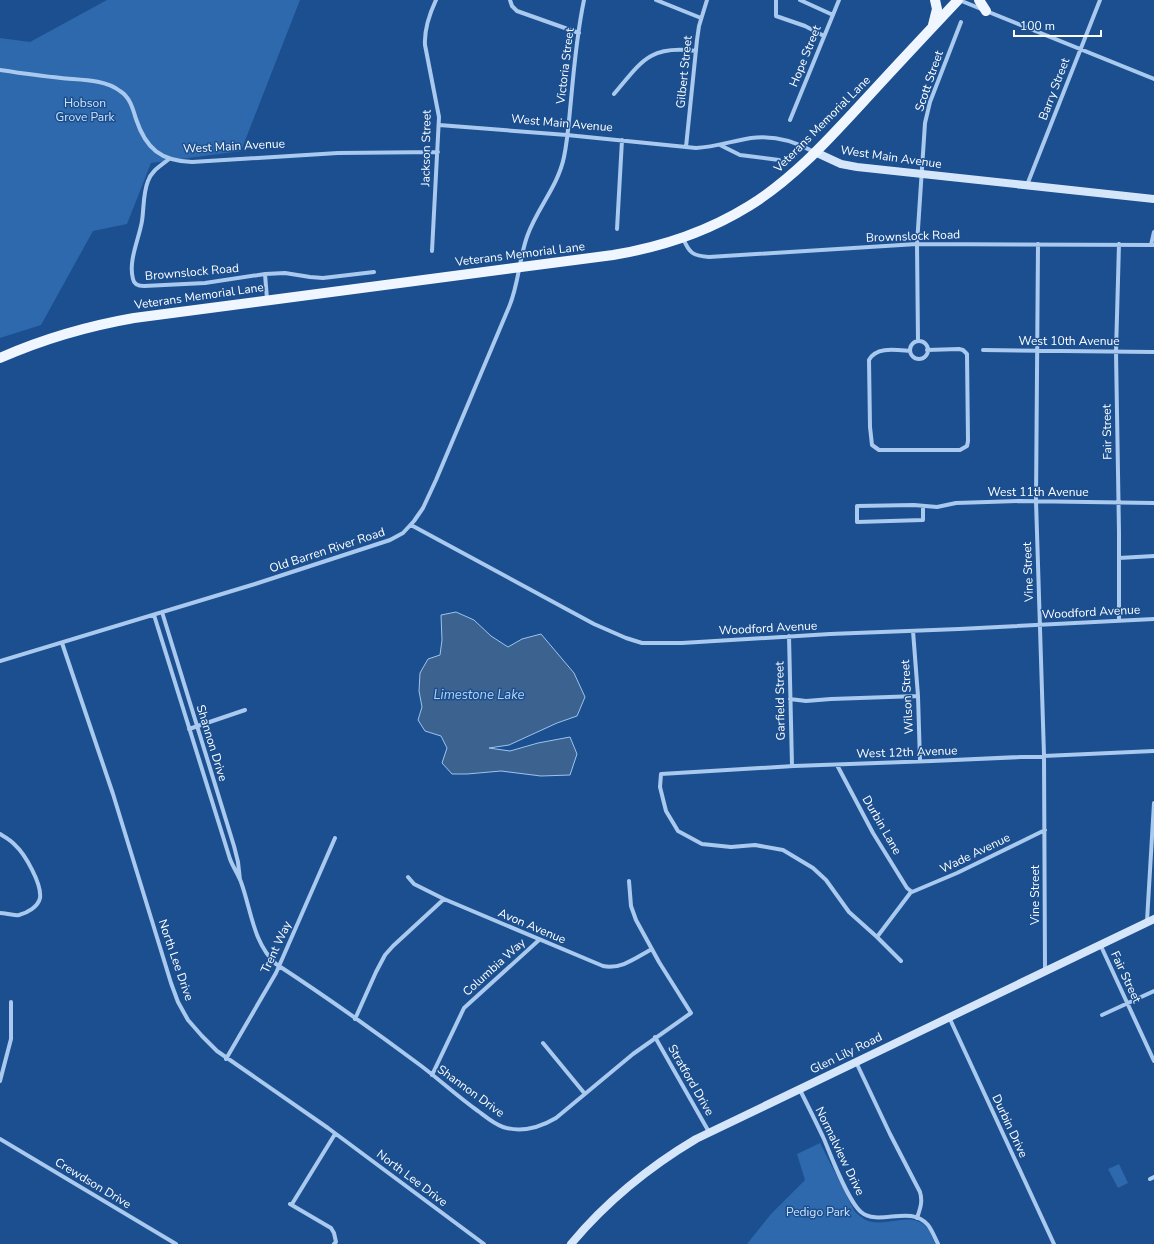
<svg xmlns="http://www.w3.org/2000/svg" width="1154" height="1244" font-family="'Nunito Sans',sans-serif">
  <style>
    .green { fill: #2e69ad }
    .water { fill: #3c6290; stroke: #9cc4f0 }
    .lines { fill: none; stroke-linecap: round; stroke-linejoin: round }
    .street { stroke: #a9c9ee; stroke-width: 4 }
    .secondary { stroke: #d6e6fa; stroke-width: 8 }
    .primary { stroke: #f0f6ff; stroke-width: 10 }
    .labels { text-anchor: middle; stroke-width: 3; stroke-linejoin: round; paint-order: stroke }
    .street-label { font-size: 12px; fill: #fff; stroke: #1b4f8f }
    .park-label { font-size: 12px; fill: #cfe3fa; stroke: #1b4f8f }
    .water-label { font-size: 13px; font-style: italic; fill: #b5d3f5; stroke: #1b4f8f }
  </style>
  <rect width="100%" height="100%" fill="#1b4f8f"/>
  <!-- green -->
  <path class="green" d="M 107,0 L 300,0 L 241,151 L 151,163 L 127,224 L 93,231 L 41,325 L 0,338 L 0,38 L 30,42 Z
    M 820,1143 L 855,1212 C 861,1217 865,1221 873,1222 C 892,1225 915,1210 929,1230 C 931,1234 933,1239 935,1244 L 747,1244 L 771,1214 L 805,1180 L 797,1154 Z
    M 1119,1164 L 1128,1183 L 1118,1188 L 1108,1169 Z"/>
  <!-- water -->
  <path class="water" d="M 456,612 L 474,620 L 491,636 L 508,647 L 522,639 L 541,634 L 574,673 L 585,697 L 577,716 L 557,723 L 509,745 L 489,748 L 510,751 L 538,743 L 570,737 L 577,754 L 570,775 L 541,776 L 501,771 L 467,774 L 452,774 L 442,763 L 447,748 L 441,736 L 425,731 L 418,720 L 422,707 L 419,691 L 420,673 L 428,659 L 440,655 L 442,640 L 441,615 Z"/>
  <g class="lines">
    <!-- street -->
    <path class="street" d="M 510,0 L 512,6 L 517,11 L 579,33
      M 656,0 L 701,18
      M 776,0 L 776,16 L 805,26 L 824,36
      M 800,0 L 833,15
      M 959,0 L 1154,79
      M 0,70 C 20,73 41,76 61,78 C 80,80 104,79 120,91 C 130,97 133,109 136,119 C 146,149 161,161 192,162 L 338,153 L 438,152
      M 614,94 C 642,61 649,45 696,51
      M 790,120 L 839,0
      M 439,125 L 567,135 L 696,148 C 715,147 732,141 751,138 C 773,135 795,141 814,152
      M 720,145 L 740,155 L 779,160
      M 686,147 L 697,40 L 699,26 L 707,0
      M 169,159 C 162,165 151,171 148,181 C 143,193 144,208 142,221 C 139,239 128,261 133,279 C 134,285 139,286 144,286 L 205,283 L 265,274 L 267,299
      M 1027,185 L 1100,0
      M 617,229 L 622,140
      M 683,238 C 689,253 693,256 709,257 L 917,244 L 1154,245
      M 1038,244 L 1036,501 L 1044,755 L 1045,970
      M 1151,245 L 1154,232
      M 432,251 L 439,117 L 425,45 C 424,29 429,15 436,0
      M 265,274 L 285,273 L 310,277 L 323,278 L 374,272
      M 918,341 L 917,244 L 925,123 L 930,102 L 961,22
      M910 350a9 9 0 1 1 18 0a9 9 0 1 1-18 0Z
      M 983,350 L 1154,352
      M 910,351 C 897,350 876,346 869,360 L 870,427 L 872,445 L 879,450 L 960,450 L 967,446 L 968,441 L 967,354 L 963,350 L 959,349 L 927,350
      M 923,506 L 923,520 L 857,522 L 857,506 L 914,505 L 937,507 L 956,503 L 1020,501 L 1154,503
      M 411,525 L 594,624 L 626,638 L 642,643 L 682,643 L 830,634 L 959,629 L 1154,619
      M 1119,558 L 1154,556
      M 162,612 L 234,846 L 238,862 L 240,880
      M 154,615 L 230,859 C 233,867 238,874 241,882 C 251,909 253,943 276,964 C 325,996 373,1030 420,1065 C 440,1080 458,1097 478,1111 C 486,1117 494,1124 503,1127 C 522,1133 539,1128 556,1118 L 633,1054 L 691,1013 L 659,962 L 636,920 L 631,906 L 629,881
      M 1119,620 L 1119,532 L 1116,352 L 1119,244
      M 913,631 L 918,696 L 920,761
      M 789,636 L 792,766
      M 62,643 L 113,794 L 171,983 L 178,1002 L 188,1020 L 202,1036 L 217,1051 L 328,1128 L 484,1244
      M 0,661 L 255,584 L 390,540 L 403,533 L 414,521 L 423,508 L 436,480 L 509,307 C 519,284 519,257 528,234 C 538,207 558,186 564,157 C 568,138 569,119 571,100 C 574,66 577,33 584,0
      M 790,699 L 806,701 L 831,699 L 918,696
      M 189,729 L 245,710
      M 837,765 L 873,833 L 907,888 L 912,892 L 957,873 L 1045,830
      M 0,834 C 5,837 11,840 15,845 C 25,854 42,884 40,898 C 38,907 27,913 19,915 C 13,916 6,913 0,913
      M 408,877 L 414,884 L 444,899 L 603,966 C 621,970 637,957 652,949
      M 911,892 L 877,937 L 849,912 L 826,880 L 813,868 L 783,850 L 755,845 L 731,847 L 702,844 L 678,831 L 666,811 L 660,787 L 661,774 L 794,766 L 932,761 L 1154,751
      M 1147,921 L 1154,803
      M 877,937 L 901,961
      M 1100,944 L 1154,1061
      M 1102,1015 L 1154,991
      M 949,1017 L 1054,1244
      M 355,1019 L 376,972 L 385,955 L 393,946 L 444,899
      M 655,1037 L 709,1132
      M 543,1043 L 585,1094
      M 226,1059 L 276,973 L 335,838
      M 856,1062 L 890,1134 L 920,1192 C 923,1202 920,1209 917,1218
      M 432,1075 L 464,1008 L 539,940
      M 0,1081 L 11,1039 L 11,1002
      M 800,1090 C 808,1106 816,1122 824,1139 C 831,1156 848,1201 861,1212 C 879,1227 910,1204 928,1225 C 932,1230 935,1238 938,1244
      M 0,1139 L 176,1244
      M 1150,1179 L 1154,1177
      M 290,1204 L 331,1228 L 334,1233 L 336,1242 L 334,1244
      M 292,1204 L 335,1134"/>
    <!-- secondary -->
    <path class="secondary" d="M 815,152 L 841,164 L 857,167 L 1154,199
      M 571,1244 C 606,1202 649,1167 696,1139 L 1154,919"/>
    <!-- primary -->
    <path class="primary" d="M 979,0 L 986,11
      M 933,25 L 937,9 L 935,0
      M 0,358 C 43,339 88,326 134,318 L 613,255 C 662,247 707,232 749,206 C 793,179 828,140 863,102 C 894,68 926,34 958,0"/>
  </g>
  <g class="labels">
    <!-- street labels -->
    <g class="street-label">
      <text transform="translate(805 56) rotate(-68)" y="4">Hope Street</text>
      <text transform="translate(565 66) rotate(-83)" y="4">Victoria Street</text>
      <text transform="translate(684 72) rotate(-84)" y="4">Gilbert Street</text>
      <text transform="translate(929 81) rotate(-71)" y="4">Scott Street</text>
      <text transform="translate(1054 89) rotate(-69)" y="4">Barry Street</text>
      <text transform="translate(562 123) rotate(5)" y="4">West Main Avenue</text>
      <text transform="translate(822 124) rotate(-45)" y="4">Veterans Memorial Lane</text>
      <text transform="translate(234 146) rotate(-3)" y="4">West Main Avenue</text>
      <text transform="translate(426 148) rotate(-89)" y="4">Jackson Street</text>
      <text transform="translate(891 157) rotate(8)" y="4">West Main Avenue</text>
      <text transform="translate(913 236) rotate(-2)" y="4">Brownslock Road</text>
      <text transform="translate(520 254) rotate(-7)" y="4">Veterans Memorial Lane</text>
      <text transform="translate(192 272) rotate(-5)" y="4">Brownslock Road</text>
      <text transform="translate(199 296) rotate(-8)" y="4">Veterans Memorial Lane</text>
      <text x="1069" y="345">West 10th Avenue</text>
      <text transform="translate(1107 432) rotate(-91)" y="4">Fair Street</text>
      <text x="1038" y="496">West 11th Avenue</text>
      <text transform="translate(327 550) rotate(-18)" y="4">Old Barren River Road</text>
      <text transform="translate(1028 572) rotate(-92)" y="4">Vine Street</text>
      <text transform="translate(1091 612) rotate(-3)" y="4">Woodford Avenue</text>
      <text transform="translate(768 628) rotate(-3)" y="4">Woodford Avenue</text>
      <text transform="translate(907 697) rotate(-93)" y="4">Wilson Street</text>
      <text transform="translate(780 701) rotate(-91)" y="4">Garfield Street</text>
      <text transform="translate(212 743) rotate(73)" y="4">Shannon Drive</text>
      <text transform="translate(907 752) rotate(-2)" y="4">West 12th Avenue</text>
      <text transform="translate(882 825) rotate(60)" y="4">Durbin Lane</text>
      <text transform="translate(975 853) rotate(-26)" y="4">Wade Avenue</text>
      <text transform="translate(1035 895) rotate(-90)" y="4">Vine Street</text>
      <text transform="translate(532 926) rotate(23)" y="4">Avon Avenue</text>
      <text transform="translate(276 947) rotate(-65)" y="4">Trent Way</text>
      <text transform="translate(176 960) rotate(71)" y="4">North Lee Drive</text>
      <text transform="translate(494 967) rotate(-42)" y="4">Columbia Way</text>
      <text transform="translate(1126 977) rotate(65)" y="4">Fair Street</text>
      <text transform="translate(846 1053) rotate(-26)" y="4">Glen Lily Road</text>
      <text transform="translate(691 1080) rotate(60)" y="4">Stratford Drive</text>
      <text transform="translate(471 1091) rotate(36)" y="4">Shannon Drive</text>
      <text transform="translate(1010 1126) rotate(65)" y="4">Durbin Drive</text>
      <text transform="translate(840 1151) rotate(64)" y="4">Normalview Drive</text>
      <text transform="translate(412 1178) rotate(37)" y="4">North Lee Drive</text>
      <text transform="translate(93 1183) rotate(31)" y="4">Crewdson Drive</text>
    </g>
    <!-- park labels -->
    <g class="park-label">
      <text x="85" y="107">Hobson<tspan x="85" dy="14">Grove Park</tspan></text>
      <text x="818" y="1216">Pedigo Park</text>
    </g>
    <!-- water labels -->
    <g class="water-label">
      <text x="479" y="699">Limestone Lake</text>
    </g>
  </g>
  <!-- scale -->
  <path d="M1014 30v6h87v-6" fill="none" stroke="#ffffff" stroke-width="2"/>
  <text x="1020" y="30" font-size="12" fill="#ffffff" stroke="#1b4f8f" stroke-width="3" paint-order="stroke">100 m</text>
</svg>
